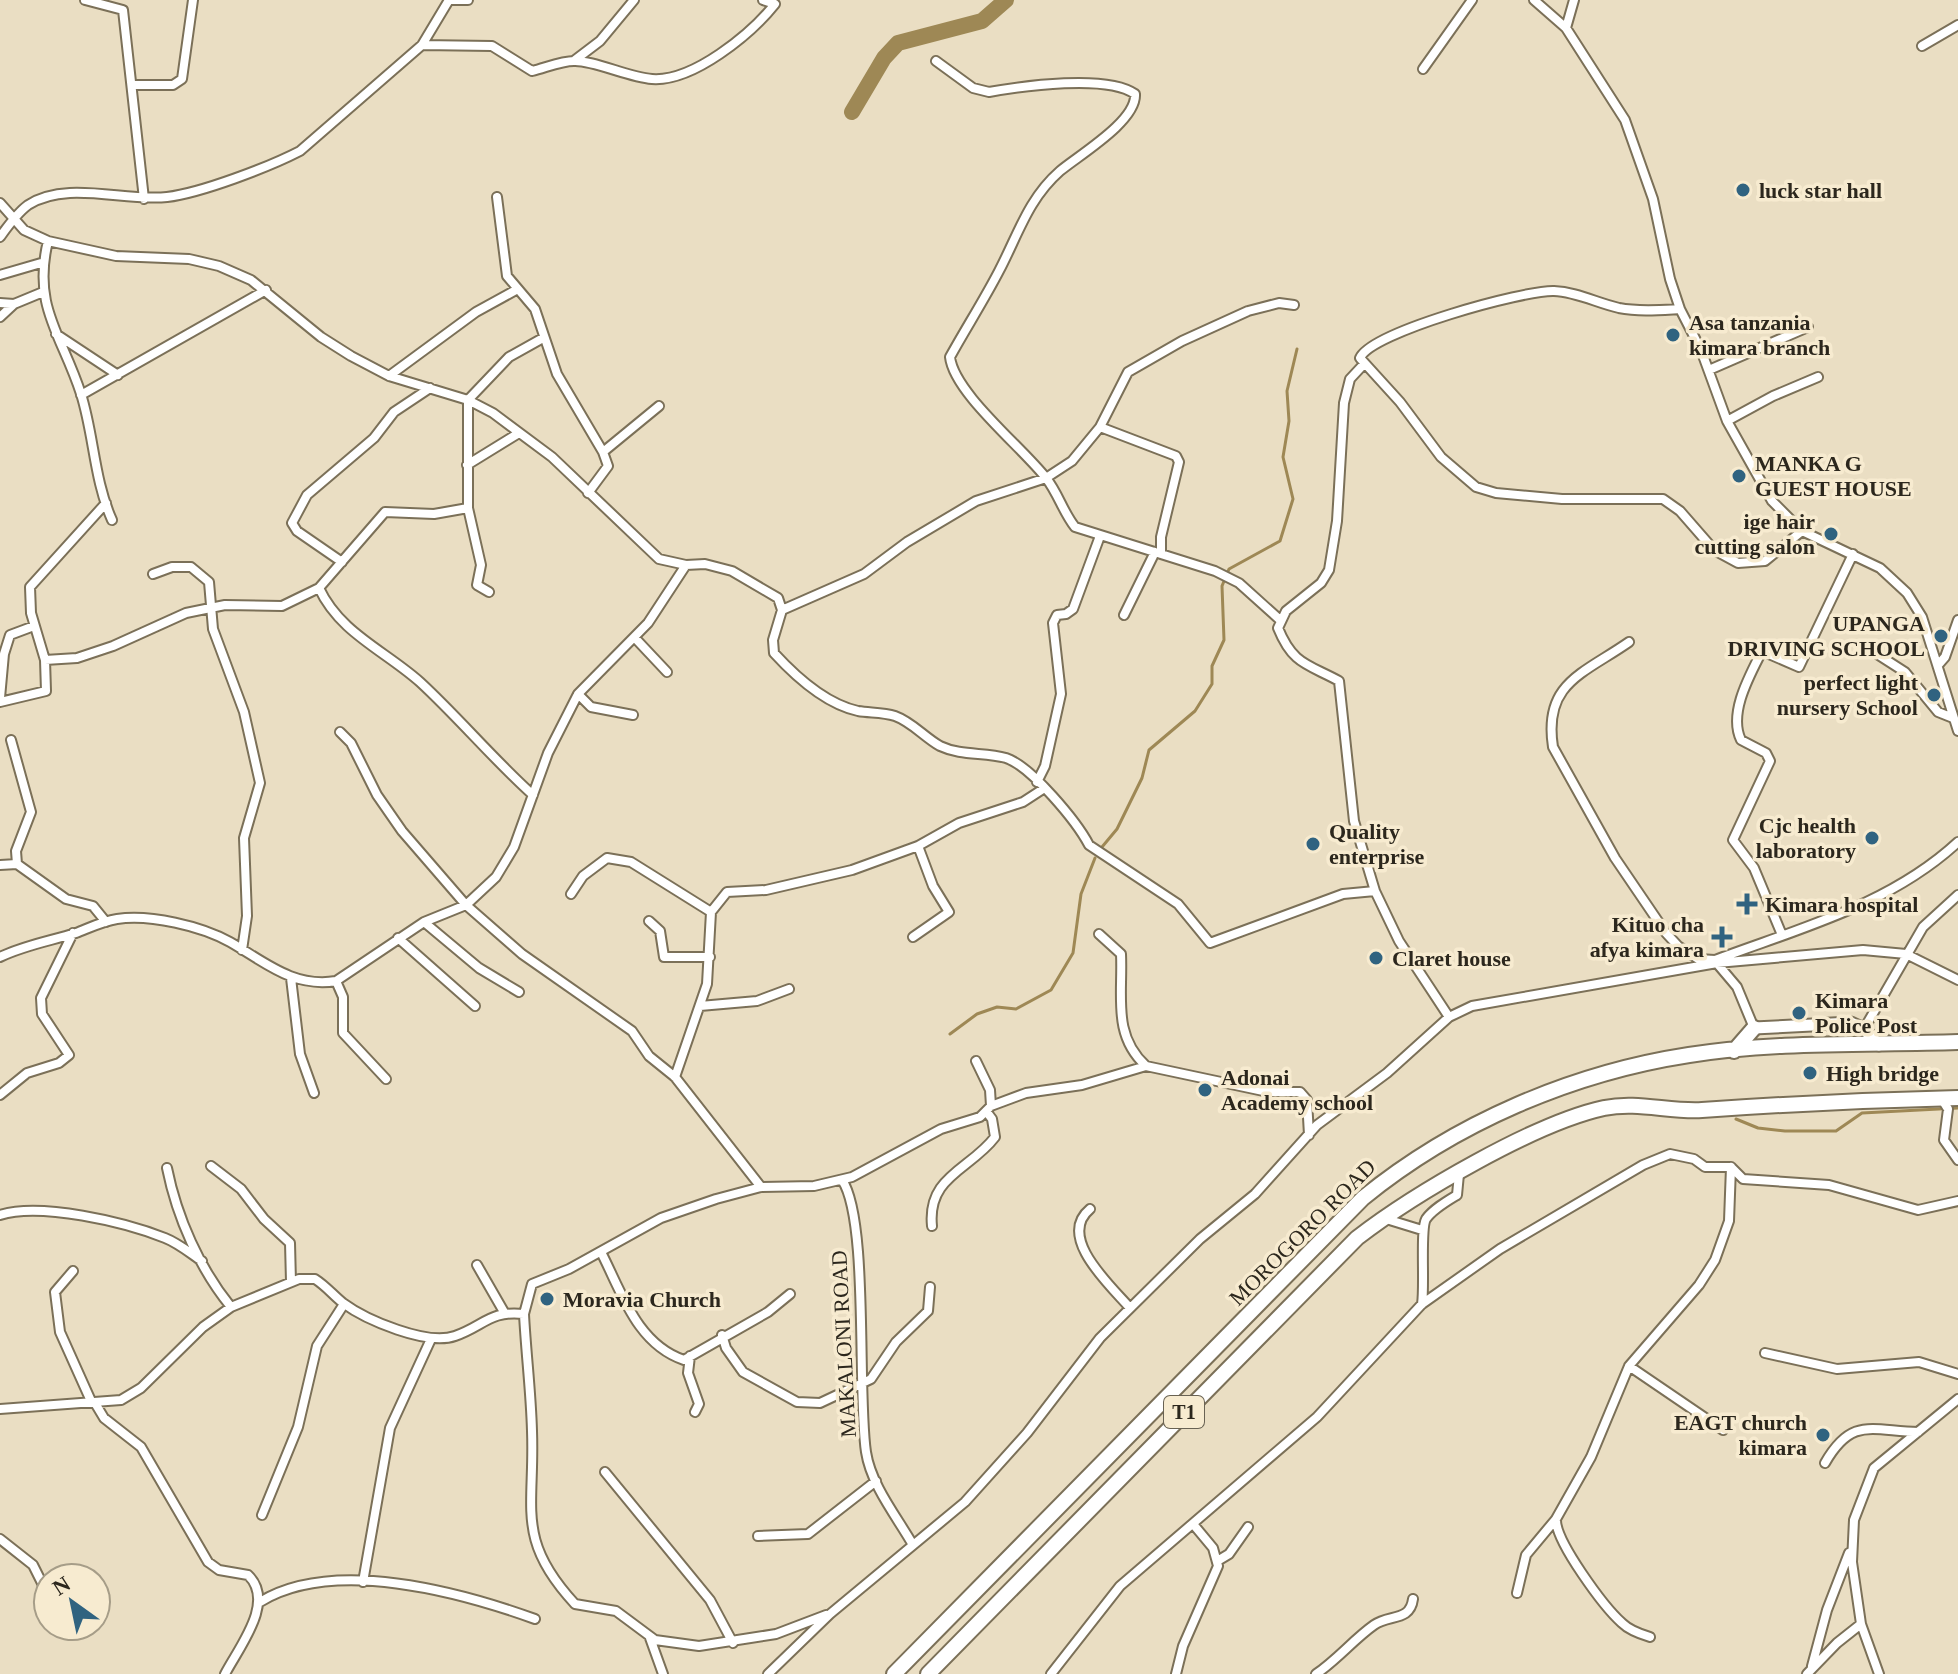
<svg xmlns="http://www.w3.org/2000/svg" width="1958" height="1674" font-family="'Times New Roman',serif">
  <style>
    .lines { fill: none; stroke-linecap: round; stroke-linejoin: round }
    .stream { stroke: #9e8855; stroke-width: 3 }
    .river { stroke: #9e8855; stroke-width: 16 }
    .street-casing { stroke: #7b7058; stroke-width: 12 }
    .secondary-casing { stroke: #7b7058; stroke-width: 15 }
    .highway-casing { stroke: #7b7058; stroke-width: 18 }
    .street { stroke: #fff; stroke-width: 8 }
    .secondary { stroke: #fff; stroke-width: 11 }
    .highway { stroke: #fff; stroke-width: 14 }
    .poi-dot { fill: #306380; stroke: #f7ebd0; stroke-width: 3 }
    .labels { text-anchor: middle; stroke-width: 7; stroke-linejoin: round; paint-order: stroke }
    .shield { fill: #f7ebd0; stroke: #696253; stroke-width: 2 }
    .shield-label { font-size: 20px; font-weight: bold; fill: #2c271d }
    .poi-label { font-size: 22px; font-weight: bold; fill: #2c271d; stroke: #f7ebd0; text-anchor: start }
    .street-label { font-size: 22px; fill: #2c271d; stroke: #f7ebd0 }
  </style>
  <rect width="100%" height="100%" fill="#eadec3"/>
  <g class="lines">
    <!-- stream -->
    <path class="stream" d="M 1102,847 L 1117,829 L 1142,778 L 1149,750 L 1195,711 L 1212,684 L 1212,666 L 1224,640 L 1222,586 L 1229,569 L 1280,541 L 1293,499 L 1283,457 L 1289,421 L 1287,391 L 1297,349
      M 950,1034 L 977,1014 L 997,1007 L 1016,1009 L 1051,990 L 1073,953 L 1081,894 L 1095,858
      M 1736,1119 L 1758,1128 L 1785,1131 L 1836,1131 L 1862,1113 L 1958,1108"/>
    <!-- river -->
    <path class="river" d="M 852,112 L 884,58 L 898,43 L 982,21 L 1006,0"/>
    <!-- street casing -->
    <g class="street-casing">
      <path id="street" d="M 85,0 L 123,10 L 144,199
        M 449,0 L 468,0
        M 1534,0 L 1566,28 L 1625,120 L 1653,199 L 1670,279 L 1680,309 L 1701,350 L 1727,421 L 1772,501 L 1802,531 L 1880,568 L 1907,593 L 1922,617 L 1958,731
        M 1566,28 L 1574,0
        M 422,45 L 492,46 L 532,71 C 545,68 561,61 574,61 C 593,60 628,77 652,79 C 693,82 751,34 775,4 L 763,0
        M 1922,46 L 1958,25
        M 575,60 L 600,41 L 634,0
        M 936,61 L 973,88 L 989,92 C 1023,86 1107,74 1135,94 C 1137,121 1079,155 1060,171 C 1028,199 1018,235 999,271 C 984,300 966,328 950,357 C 954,393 1023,448 1046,478 C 1058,493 1063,512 1075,527 L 1215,571 L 1239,583 L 1279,619
        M 1423,69 L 1472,0
        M 133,85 L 173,85 L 182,79 L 193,0
        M 497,197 L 507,276 L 535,309 L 557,374 L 603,452 L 608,466 L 588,493
        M 0,203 L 24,230 L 48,241 L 116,256 L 189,259 L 219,266 L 251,280 L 321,337 L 351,356 L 389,376 L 468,400 L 493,413 L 552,457 L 659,559 L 686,565 L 705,564 L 732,571 L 778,598 L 782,610
        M 0,237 C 8,226 17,213 28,205 C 67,180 124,202 167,197 C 201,193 269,167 300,151 L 422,45 L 449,0
        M 48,241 C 32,307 62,335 81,394 C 94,435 94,480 112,520
        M 0,275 L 41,263
        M 0,303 L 14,304 L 43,292
        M 1294,305 L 1279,303 L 1248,311 L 1182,341 L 1128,372 L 1100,427 L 1072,461 L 1046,478 L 976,501 L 907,542 L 864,574 L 782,610 L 773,640 L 774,653 C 796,677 826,704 858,711 C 870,713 883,712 895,716 C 912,722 924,737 940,746 C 961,756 984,752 1006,758 C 1031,766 1077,822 1089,845 L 1178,904 L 1210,943 L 1343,894 L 1375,891 L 1399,941 L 1449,1017
        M 1680,309 C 1661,310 1639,312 1619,308 C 1597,303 1577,292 1554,291 C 1524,290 1371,332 1360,358 L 1400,402 L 1441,457 L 1476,487 L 1496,493 L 1562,499 L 1663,499 L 1680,511 L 1714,550 L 1738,563 L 1765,561 L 1802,531
        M 0,317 L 14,304
        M 56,334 L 118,375
        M 1364,364 L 1350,379 L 1344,403 L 1337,521 L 1329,570 L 1321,583 L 1286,611 L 1278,628 C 1293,665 1308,664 1339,681 L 1354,821 L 1375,891
        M 1709,370 L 1808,327
        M 389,376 L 476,312 L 516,290
        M 81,395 L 266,290
        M 1727,421 L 1773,396 L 1818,377
        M 1100,427 L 1176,456 L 1179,462 L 1161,537 L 1161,554
        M 603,452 L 659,406
        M 467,465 L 519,433
        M 106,503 L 30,587 L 31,613 L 45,660 L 77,658 L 113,646 L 186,613 L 225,605 L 282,606 L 319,588 L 385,512 L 434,514 L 468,508
        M 342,562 L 297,531 L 292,523 L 307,495 L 374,438 L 394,412 L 430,388
        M 153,574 L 172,567 L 191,567 L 209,582 L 213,629 L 244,712 L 260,783 L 244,838 L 247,916 L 242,950
        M 319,588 C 340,633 384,650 420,682 C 459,718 493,759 533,795
        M 489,592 L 477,585 L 481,565 L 468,508 L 468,400 L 509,357 L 543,338
        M 1124,615 L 1155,552
        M 635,638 L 667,672
        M 1629,642 C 1583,674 1543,683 1553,747 L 1615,858 L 1666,933 L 1678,946 L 1698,959 L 1715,960 C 1800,928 1890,905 1958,842
        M 1866,647 L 1905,672 L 1938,712 L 1953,718
        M 1938,665 L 1945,657 L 1958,620
        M 578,694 L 591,707 L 633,715
        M 0,698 L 4,654 L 10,635 L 34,626
        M 0,702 L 46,691 L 45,660
        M 340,732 L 351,743 L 377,795 L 402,831 L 466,905 L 522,954 L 632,1031 L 649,1056 L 675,1077 L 761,1187
        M 11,740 L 31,812 L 16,851 L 17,864
        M 1037,782 L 1045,766 L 1061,694 L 1053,623 L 1057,615 L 1066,614 L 1073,609 L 1100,536
        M 0,865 L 17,864 L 66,899 L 93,906 L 106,922
        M 571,894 L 583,876 L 607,858 L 631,862 L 711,912
        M 649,921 L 660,931 L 664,957 L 710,957
        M 424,922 L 479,968 L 519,992
        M 1099,934 L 1121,954 C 1123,996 1112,1035 1146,1066
        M 1782,935 L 1754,868 L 1733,840 L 1770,761 L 1766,753 L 1741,740 C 1728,713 1750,675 1762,651 L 1799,667 L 1853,554
        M 913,937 L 949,912 L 933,886 L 918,846
        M 398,938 L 475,1006
        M 0,957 C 25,945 50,941 76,933 C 89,928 103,921 117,919 C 150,914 201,926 230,942 C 265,962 293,988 336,981 L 424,922 L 466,905 L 496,877 L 514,847 L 548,753 L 578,694 L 648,623 L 686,565
        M 1715,961 L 1737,987 L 1754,1028
        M 291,978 L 300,1054 L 314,1093
        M 336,981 L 343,997 L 343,1033 L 386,1079
        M 700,1006 L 757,1001 L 789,989
        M 1864,1029 L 1923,927 L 1958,895
        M 976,1061 L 990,1090 L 991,1106
        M 675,1077 L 707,984 L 711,912 L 727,892 L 766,890 L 852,870 L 918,846 L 959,823 L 1023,802 L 1043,789
        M 0,1095 L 27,1073 L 59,1063 L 69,1055 L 42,1014 L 41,998 L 73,933
        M 1941,1098 L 1948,1109 L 1944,1140 L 1958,1160
        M 211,1166 L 241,1189 L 264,1219 L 290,1243 L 291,1282
        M 1731,1167 L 1743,1179 L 1829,1185 L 1918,1210 L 1958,1201
        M 167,1168 C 177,1218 200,1269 231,1307
        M 842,1180 C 869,1219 857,1393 866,1452 C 871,1485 897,1517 913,1545
        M 1090,1209 C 1056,1237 1111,1286 1130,1308
        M 0,1215 C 40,1202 125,1222 165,1238 C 178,1243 190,1253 202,1261
        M 1383,1218 L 1422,1230
        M 932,1226 C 927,1176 970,1170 995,1137 L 992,1119 L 986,1111
        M 601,1252 C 622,1293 637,1344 684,1360 L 768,1312 L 790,1294
        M 477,1265 L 504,1312
        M 73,1271 L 55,1292 L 60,1332 L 91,1401
        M 1422,1304 C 1425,1286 1420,1229 1426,1219 C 1433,1209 1447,1201 1457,1195 L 1459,1174
        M 524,1314 L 532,1284 L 569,1269 L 661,1218 L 716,1199 L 761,1187 L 814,1186 L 852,1177 L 941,1129 L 980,1117 L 991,1106 L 1026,1093 L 1082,1085 L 1146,1066 L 1268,1092 L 1300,1092 L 1307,1100 L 1309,1135
        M 722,1335 L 726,1348 L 743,1372 L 797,1402 L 820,1403 L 871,1379 L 896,1342 L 928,1311 L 930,1287
        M 1765,1353 L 1837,1369 L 1919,1362 L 1958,1374
        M 690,1356 L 688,1373 L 699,1404 L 695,1412
        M 1629,1366 L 1723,1430
        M 95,1403 L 104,1418 L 141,1447 L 208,1562 L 219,1570 L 248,1575 C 276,1602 239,1647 225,1674
        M 0,1409 L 121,1400 L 141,1388 L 203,1327 L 231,1307 L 299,1279 L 315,1279 C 326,1286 333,1295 343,1303 C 366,1320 427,1346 455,1336 C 484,1326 490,1310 524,1314 C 526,1353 531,1392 532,1431 C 535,1509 515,1539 575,1604 L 616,1611 L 655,1640 L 699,1646 L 776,1634 L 826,1615
        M 1825,1463 C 1852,1416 1872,1431 1918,1432
        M 605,1472 L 710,1600 L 733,1643
        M 262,1515 L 298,1427 L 317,1346 L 344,1304
        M 758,1536 L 808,1534 L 876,1481
        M 0,1539 L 33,1565 L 48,1595
        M 1219,1560 L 1229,1554 L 1248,1527
        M 363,1582 L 390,1428 L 431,1339
        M 1517,1593 L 1526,1555 L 1556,1519
        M 96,1602 L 98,1602
        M 260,1602 C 333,1557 460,1592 535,1619
        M 1650,1637 C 1640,1634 1629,1630 1622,1623 C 1604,1607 1555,1541 1556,1519 L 1591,1457 L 1629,1366 L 1699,1285 L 1715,1260 L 1729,1221 L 1731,1167
        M 650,1638 L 663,1674
        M 1812,1666 L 1827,1610 L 1849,1553
        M 768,1674 L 830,1614 L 965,1502 L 1027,1433 L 1100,1338 L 1200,1239 L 1255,1194 L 1317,1125 L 1387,1073 L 1449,1017 L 1472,1006 L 1717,963 L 1863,950 L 1906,954 L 1958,980
        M 1051,1674 L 1120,1586 L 1317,1417 L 1422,1304 L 1500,1249 L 1643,1165 L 1670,1154 L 1694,1159 L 1705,1167 L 1731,1167
        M 1176,1674 L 1183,1646 L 1218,1566 L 1213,1548 L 1193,1524
        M 1316,1674 C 1337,1660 1354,1639 1374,1625 C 1389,1614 1410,1622 1413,1599
        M 1807,1674 L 1837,1643 L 1861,1624
        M 1879,1674 L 1861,1624 L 1852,1562 L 1854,1520 L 1874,1468 L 1958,1399"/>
    </g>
    <!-- secondary casing -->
    <g class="secondary-casing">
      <path id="secondary" d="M 1754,1028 L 1851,1023 L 1864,1029 L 1879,1045"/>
    </g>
    <!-- highway casing -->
    <g class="highway-casing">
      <path id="highway" d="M 1734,1051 L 1754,1028
        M 894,1674 L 1363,1198 C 1455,1123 1572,1073 1689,1055 C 1777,1041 1869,1045 1958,1042
        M 928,1674 L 1357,1238 C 1414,1194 1535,1123 1604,1108 C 1637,1101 1669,1112 1702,1110 C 1787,1104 1872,1100 1958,1098"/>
    </g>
    <!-- street -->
    <use href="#street" class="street"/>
    <!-- secondary -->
    <use href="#secondary" class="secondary"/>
    <!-- highway -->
    <use href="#highway" class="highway"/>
  </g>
  <!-- markers -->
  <g class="poi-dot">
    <circle cx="1743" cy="190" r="8"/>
    <circle cx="1673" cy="335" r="8"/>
    <circle cx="1739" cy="476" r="8"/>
    <circle cx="1831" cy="534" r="8"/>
    <circle cx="1941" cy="636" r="8"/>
    <circle cx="1934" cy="695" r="8"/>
    <circle cx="1872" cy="838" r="8"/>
    <circle cx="1313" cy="844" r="8"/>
    <path d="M1743 892h8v8h8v8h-8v8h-8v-8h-8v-8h8z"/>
    <path d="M1718 925h8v8h8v8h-8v8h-8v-8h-8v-8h8z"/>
    <circle cx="1376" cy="958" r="8"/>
    <circle cx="1799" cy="1013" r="8"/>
    <circle cx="1810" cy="1073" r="8"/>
    <circle cx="1205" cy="1090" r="8"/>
    <circle cx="547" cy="1299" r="8"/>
    <circle cx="1823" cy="1435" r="8"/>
  </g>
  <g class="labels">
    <!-- shield labels -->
    <rect class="shield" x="1164" y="1396" width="40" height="32" rx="6"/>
    <g class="shield-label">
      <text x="1184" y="1419">T1</text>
    </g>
    <!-- poi labels -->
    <g class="poi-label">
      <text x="1759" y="198">luck star hall</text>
      <text x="1689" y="330">Asa tanzania<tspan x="1689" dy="25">kimara branch</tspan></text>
      <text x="1755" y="471">MANKA G<tspan x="1755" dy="25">GUEST HOUSE</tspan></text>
      <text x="1815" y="529" text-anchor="end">ige hair<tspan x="1815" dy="25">cutting salon</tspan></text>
      <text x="1925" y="631" text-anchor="end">UPANGA<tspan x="1925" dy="25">DRIVING SCHOOL</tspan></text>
      <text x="1918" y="690" text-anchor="end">perfect light<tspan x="1918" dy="25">nursery School</tspan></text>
      <text x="1856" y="833" text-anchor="end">Cjc health<tspan x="1856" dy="25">laboratory</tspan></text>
      <text x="1329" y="839">Quality<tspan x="1329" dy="25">enterprise</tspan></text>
      <text x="1765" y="912">Kimara hospital</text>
      <text x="1704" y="932" text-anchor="end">Kituo cha<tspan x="1704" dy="25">afya kimara</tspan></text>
      <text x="1392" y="966">Claret house</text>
      <text x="1815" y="1008">Kimara<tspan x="1815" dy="25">Police Post</tspan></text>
      <text x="1826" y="1081">High bridge</text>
      <text x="1221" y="1085">Adonai<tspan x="1221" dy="25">Academy school</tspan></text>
      <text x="563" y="1307">Moravia Church</text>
      <text x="1807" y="1430" text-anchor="end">EAGT church<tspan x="1807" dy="25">kimara</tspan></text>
    </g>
    <!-- street labels -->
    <g class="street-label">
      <text transform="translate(1302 1232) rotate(-45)" y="8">MOROGORO ROAD</text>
      <text transform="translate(843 1344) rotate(-93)" y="8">MAKALONI ROAD</text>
    </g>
  </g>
  <!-- north arrow -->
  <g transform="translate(72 1602) rotate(327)"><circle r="38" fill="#f7ebd0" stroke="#a69d88" stroke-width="2"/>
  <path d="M0-6L14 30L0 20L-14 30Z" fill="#306380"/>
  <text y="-12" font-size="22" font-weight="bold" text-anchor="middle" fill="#2c271d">N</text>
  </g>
</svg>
